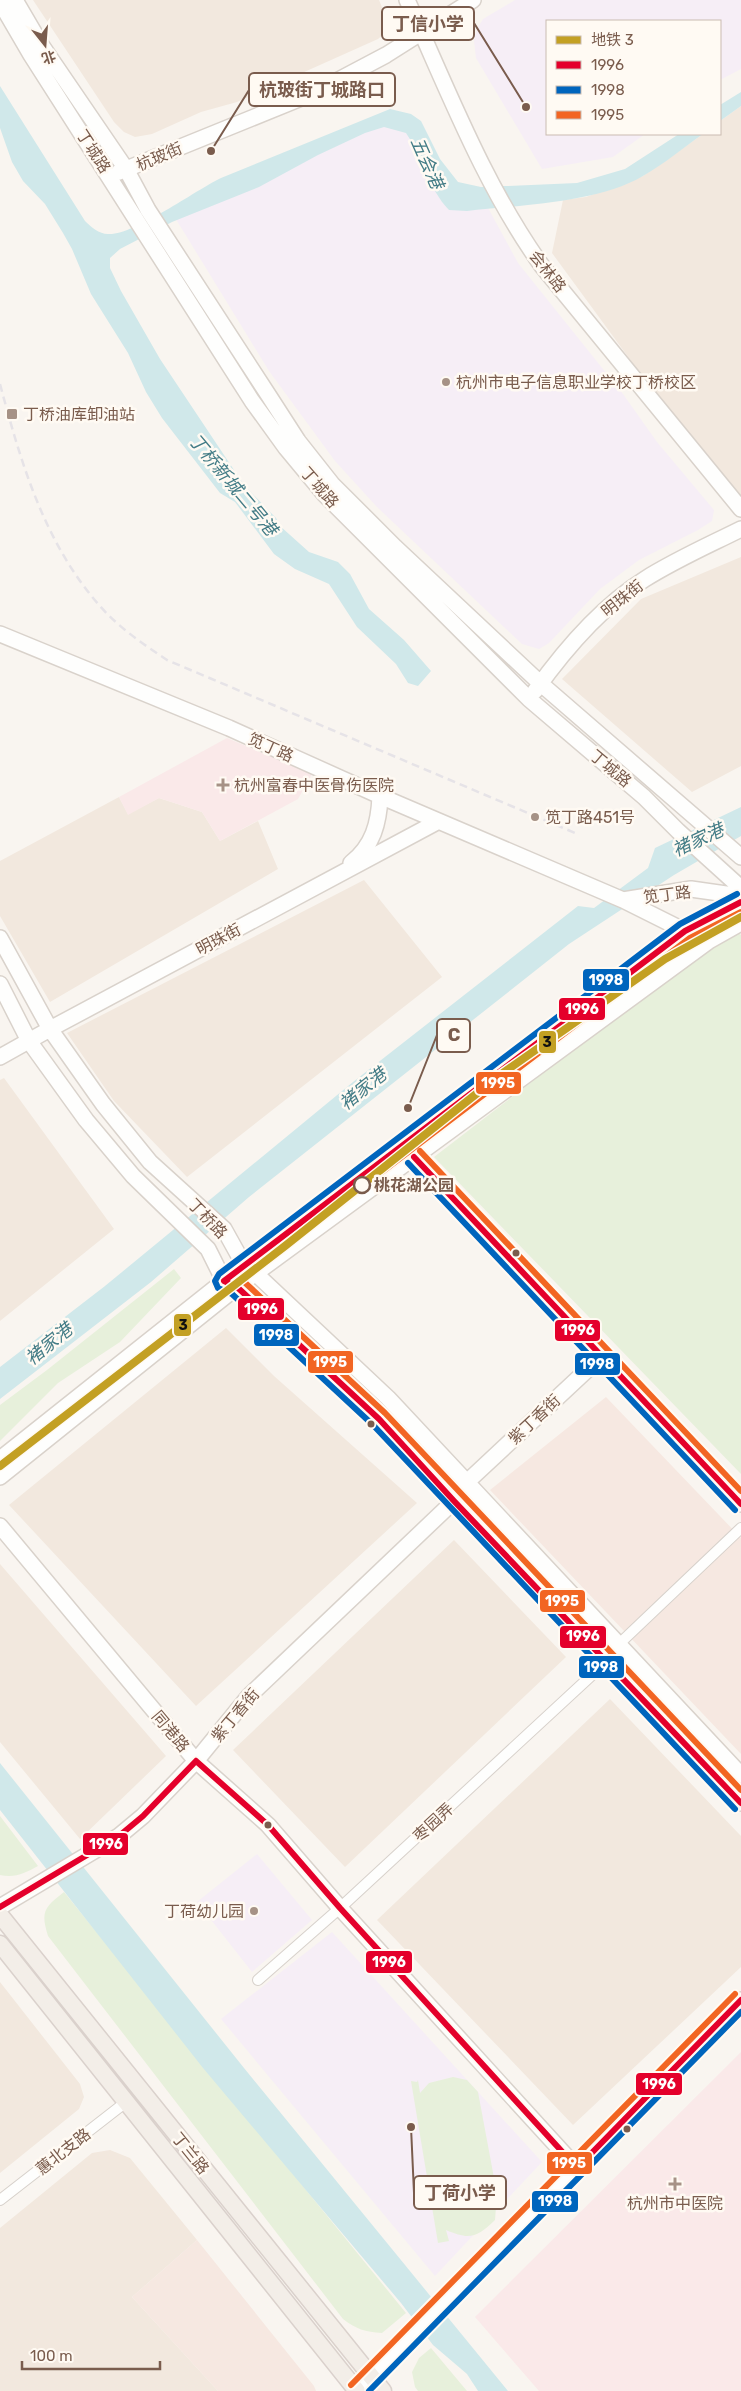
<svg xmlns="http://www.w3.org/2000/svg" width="741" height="2391" font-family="Rubik,'Noto Sans SC',sans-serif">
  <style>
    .residential { fill: #f2e8de }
    .commercial { fill: #f6e8e1 }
    .education { fill: #f6eef6 }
    .medical { fill: #fae9e9 }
    .green { fill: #e7f0db }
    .water { fill: #d0e8ea }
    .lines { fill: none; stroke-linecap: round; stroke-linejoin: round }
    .street-casing { stroke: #d7d1cb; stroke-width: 12 }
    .secondary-casing { stroke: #d9d2cb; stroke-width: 18 }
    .primary-casing { stroke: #dad1cc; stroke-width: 19 }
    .street { stroke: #fefefd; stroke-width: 10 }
    .secondary { stroke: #fefefd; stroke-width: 15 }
    .primary { stroke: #f3eee8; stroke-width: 16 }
    .rail { stroke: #e6e3e7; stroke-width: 2.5; stroke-dasharray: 8 5; stroke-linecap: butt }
    .bus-1-casing { stroke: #fffaf3; stroke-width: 10 }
    .bus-2-casing { stroke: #fffaf3; stroke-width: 10 }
    .bus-3-casing { stroke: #fffaf3; stroke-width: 10 }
    .bus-1 { stroke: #e4002b; stroke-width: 6 }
    .bus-2 { stroke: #0065bd; stroke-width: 6 }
    .bus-3 { stroke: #f26522; stroke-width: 6 }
    .metro-1-casing { stroke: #fffaf3; stroke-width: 11 }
    .metro-1 { stroke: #c3a023; stroke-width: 8 }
    .poi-dot { fill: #a69286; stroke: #fffaf3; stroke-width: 2 }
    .stop-dot { fill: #fffaf3; stroke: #7a5c4d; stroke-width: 2.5 }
    .bus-dot { fill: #7a5c4d; stroke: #fffaf3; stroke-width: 2 }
    .labels { text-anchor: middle; stroke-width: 5; stroke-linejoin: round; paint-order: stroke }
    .street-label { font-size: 16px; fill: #7a5c4d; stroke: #fffaf3 }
    .poi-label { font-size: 16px; fill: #7a5c4d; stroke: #fffaf3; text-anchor: start }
    .stop-label { font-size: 16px; font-weight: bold; fill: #7a5c4d; stroke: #fffaf3; text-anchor: start }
    .water-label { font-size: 18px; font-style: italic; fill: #437c86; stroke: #fffaf3 }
    .leader { fill: none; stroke: #7a5c4d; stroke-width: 2 }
    .callout-dot { fill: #7a5c4d; stroke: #fffaf3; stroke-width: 2 }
    .callout { fill: #fffaf3; stroke: #7a5c4d; stroke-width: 2 }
    .callout-label { font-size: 18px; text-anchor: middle; font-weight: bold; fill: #7a5c4d }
    .line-badge { stroke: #fffaf3; stroke-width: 2 }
    .badge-label { font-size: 14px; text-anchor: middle; font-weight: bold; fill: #fff }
    .pale-badge-label { font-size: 14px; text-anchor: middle; font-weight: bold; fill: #111 }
  </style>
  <rect width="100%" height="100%" fill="#f9f5f0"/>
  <!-- residential -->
  <path class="residential" d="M 33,0 L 379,0 L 388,22 L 387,31 L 378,39 L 237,102 L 201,112 L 152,134 L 135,137 L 124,132 L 114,122 Z
    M 741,106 L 741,496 L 733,500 L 552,253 L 563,200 L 586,197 L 643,176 L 703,134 L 720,134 L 720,121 Z
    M 741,557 L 741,766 L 692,792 L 562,679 L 641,599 Z
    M 119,797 L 128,814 L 159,798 L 202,812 L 220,841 L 258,821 L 278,869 L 50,1002 L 0,916 L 0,861 Z
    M 364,880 L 442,977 L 187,1177 L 114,1101 L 67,1033 Z
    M 4,1078 L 114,1229 L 0,1321 L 0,1080 Z
    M 226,1328 L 274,1376 L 417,1503 L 196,1706 L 9,1505 Z
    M 454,1540 L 566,1657 L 345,1867 L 233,1750 Z
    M 0,1564 L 166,1756 L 80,1839 L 0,1742 Z
    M 610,1699 L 741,1836 L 741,1967 L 573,2125 L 377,1920 Z
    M 0,1982 L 80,2084 L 84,2097 L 79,2109 L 0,2173 Z
    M 110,2150 L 130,2158 L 197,2240 L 132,2297 L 218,2391 L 0,2391 L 0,2228 L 92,2153 Z"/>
  <!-- commercial -->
  <path class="commercial" d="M 606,1397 L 741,1538 L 741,1754 L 490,1490 Z
    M 197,2240 L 314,2386 L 316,2391 L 218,2391 L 132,2297 Z"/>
  <!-- education -->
  <path class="education" d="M 515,0 L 741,0 L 741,69 L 720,80 L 720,21 L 547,21 L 547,134 L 645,134 L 613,157 L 542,169 L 476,58 L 474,40 L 477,29 L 483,19 Z
    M 395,116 L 420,134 L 447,206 L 487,206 L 518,263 L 623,394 L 657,442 L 714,510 L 712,521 L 698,530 L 639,560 L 600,589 L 549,643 L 539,649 L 522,644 L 377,507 L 335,461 L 269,371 L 174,216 Z
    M 257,1854 L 312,1920 L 252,1972 L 197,1902 Z
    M 332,1932 L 542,2162 L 435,2276 L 221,2019 Z"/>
  <!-- medical -->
  <path class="medical" d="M 227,738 L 312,774 L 298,799 L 220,841 L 202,812 L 159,798 L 128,815 L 119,797 Z
    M 741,2052 L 741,2391 L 539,2391 L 475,2317 Z"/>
  <!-- green -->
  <path class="green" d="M 733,927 L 741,935 L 741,1474 L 434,1157 Z
    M 174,1269 L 181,1278 L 120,1342 L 58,1383 L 0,1441 L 0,1405 L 47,1370 Z
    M 0,1816 L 38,1866 C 25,1873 16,1878 0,1875 Z
    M 64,1892 L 406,2313 L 382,2333 C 365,2332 356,2329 343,2319 L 48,1936 C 40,1911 45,1907 64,1892 Z
    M 453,2077 L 467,2080 L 478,2092 L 497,2194 L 495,2220 C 477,2238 469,2240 446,2230 L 449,2241 L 438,2243 L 411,2081 L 417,2082 L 418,2080 L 420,2093 L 429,2083 Z
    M 431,2348 L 467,2391 L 418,2391 L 415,2387 L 412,2372 L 419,2358 Z"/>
  <!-- water -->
  <path class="water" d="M 0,86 L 85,221 C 91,227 99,234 108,234 C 133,236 194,191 221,178 L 390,109 L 411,114 L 421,121 L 440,159 L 458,182 L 481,187 L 577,183 L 625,169 L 679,134 L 703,134 C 683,148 664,164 643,176 C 597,203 520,205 467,211 L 449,210 C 428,188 423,158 406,133 L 384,127 L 365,133 L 318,155 L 259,187 L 172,222 L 120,249 L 110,258 L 110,268 L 121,291 L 160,359 L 244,485 L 276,518 L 280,526 L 309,552 L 338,562 L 350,574 L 369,609 L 404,640 L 431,671 L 418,686 L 408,683 L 396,664 L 357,627 L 329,584 L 295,569 L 274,554 L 235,502 L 220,493 L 162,418 L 146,392 L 128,353 L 91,294 L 72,249 L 63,233 L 45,204 L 23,181 L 12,162 L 0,128 Z
    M 741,92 L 741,106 L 720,121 L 720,105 Z
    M 741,807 L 741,836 L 674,875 L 569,944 L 249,1197 L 151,1282 L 0,1399 L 0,1367 L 105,1286 L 353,1082 L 578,906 L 594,908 L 648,868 L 655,848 Z
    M 0,1763 L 244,2068 L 508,2391 L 478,2391 L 467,2374 L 433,2345 L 401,2303 L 203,2068 L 0,1810 Z"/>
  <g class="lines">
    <!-- street casing -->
    <g class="street-casing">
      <path id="street" d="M 618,1645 L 741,1528
        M 258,1980 L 340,1908 L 606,1662
        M 0,2200 L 126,2102"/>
    </g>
    <!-- secondary casing -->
    <g class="secondary-casing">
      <path id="secondary" d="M 15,0 L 42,46 L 126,169 L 148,210 L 269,396 L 298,441 L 332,484 L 395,547 L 540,683 L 741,857
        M 407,0 C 448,90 484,185 542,266 L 741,509
        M 0,2 L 31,55 L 252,401 L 286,448 L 325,495 L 529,699 L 644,797 L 678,831 L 741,888
        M 119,172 L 316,92 L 386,55 L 473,0
        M 0,634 L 229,728 L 380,796 L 623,900 L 685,931
        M 535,691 C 565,649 602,606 645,579 C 675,560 709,545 741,529
        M 351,863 C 373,846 379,823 380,796
        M 623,900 L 691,889 L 741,896
        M 0,938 L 50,1029 L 103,1104 L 150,1162 L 224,1229 L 244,1265 L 255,1273 L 388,1398 L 741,1775
        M 0,984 L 29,1041 L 86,1120 L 133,1176 L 208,1249 L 224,1281 L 237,1287 L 379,1419 L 454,1501 L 741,1803
        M 0,1057 L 50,1029 L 437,822
        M 414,1157 L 741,1504
        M 0,1459 L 244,1265 L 685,931 L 741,902
        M 0,1477 L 237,1287 L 709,941 L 741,923
        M 467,1482 L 602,1356
        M 0,1526 L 196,1761 L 268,1825 L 340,1908 L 577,2168
        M 0,1907 L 119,1836 L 143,1816 L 196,1761 L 249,1696 L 454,1501
        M 357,2391 L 741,2000"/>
    </g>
    <!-- primary casing -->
    <g class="primary-casing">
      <path id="primary" d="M 0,1915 L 383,2391
        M 0,1944 L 357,2391"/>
    </g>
    <!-- street -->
    <use href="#street" class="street"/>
    <!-- secondary -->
    <use href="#secondary" class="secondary"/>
    <!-- primary -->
    <use href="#primary" class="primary"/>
    <!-- rail -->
    <path class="rail" d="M 0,384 C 21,463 44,542 99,605 C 118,627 143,644 167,660 L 575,833"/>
    <!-- bus-1 casing -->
    <g class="bus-1-casing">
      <path id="bus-1" d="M 741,902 L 685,931 L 224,1281 L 237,1287 L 379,1419 L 454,1501 L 741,1803
        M 414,1157 L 741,1504
        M 196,1761 L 268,1825 L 340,1908 L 577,2168
        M 0,1907 L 119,1836 L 143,1816 L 196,1761
        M 577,2168 L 741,2000"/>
    </g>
    <!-- bus-2 casing -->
    <g class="bus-2-casing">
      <path id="bus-2" d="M 408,1163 L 735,1510
        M 735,1809 L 373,1425 L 232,1294 L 218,1288 L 215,1281 L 219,1274 L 680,924 L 737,894
        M 369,2391 L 741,2012"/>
    </g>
    <!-- bus-3 casing -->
    <g class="bus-3-casing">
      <path id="bus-3" d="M 741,912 L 690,938 L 241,1279 L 385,1413 L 741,1790
        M 420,1151 L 741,1491
        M 351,2385 L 735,1994"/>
    </g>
    <!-- bus-1 -->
    <use href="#bus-1" class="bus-1"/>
    <!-- bus-2 -->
    <use href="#bus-2" class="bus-2"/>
    <!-- bus-3 -->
    <use href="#bus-3" class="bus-3"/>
    <!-- metro-1 casing -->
    <g class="metro-1-casing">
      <path id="metro-1" d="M 0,1466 L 285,1246 L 500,1075 L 665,959 L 741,917"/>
    </g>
    <!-- metro-1 -->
    <use href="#metro-1" class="metro-1"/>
  </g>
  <!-- markers -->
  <g class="poi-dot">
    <circle cx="446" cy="382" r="5"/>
    <rect x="6" y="408" width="12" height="12" rx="2.5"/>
    <path d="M220.5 777.5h5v5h5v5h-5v5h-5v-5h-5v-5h5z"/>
    <circle cx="535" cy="817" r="5"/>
    <circle cx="254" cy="1911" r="5"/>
    <path d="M672.5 2176.5h5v5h5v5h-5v5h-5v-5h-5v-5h5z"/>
  </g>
  <circle class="stop-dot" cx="362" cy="1185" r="8"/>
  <g class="bus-dot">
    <circle cx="516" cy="1253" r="4.5"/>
    <circle cx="371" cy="1424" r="4.5"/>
    <circle cx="268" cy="1825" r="4.5"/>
    <circle cx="627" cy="2129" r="4.5"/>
  </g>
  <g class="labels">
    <!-- street labels -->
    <g class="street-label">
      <text transform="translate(94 151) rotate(57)" y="6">丁城路</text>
      <text transform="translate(159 156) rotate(-23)" y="6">杭玻街</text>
      <text transform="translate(548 271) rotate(52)" y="6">会林路</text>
      <text transform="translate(320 487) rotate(49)" y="6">丁城路</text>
      <text transform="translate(622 598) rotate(-39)" y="6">明珠街</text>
      <text transform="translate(271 747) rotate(24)" y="6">笕丁路</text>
      <text transform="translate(611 768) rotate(40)" y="6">丁城路</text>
      <text transform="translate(667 894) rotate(-7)" y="6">笕丁路</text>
      <text transform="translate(218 939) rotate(-28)" y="6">明珠街</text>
      <text transform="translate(208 1218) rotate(46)" y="6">丁桥路</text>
      <text transform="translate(534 1419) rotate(-43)" y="6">紫丁香街</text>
      <text transform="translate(235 1715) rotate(-50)" y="6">紫丁香街</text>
      <text transform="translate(171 1731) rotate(50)" y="6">同港路</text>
      <text transform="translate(433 1822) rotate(-43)" y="6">枣园弄</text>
      <text transform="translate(63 2151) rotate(-38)" y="6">蕙北支路</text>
      <text transform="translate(191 2153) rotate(51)" y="6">丁兰路</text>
    </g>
    <!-- poi labels -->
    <g class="poi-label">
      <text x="456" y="388">杭州市电子信息职业学校丁桥校区</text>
      <text x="23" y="420">丁桥油库卸油站</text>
      <text x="234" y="791">杭州富春中医骨伤医院</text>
      <text x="545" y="823">笕丁路451号</text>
      <text x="244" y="1917" text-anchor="end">丁荷幼儿园</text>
      <text x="675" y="2209" text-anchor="middle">杭州市中医院</text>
    </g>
    <!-- stop labels -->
    <g class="stop-label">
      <text x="374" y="1191">桃花湖公园</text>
    </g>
    <!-- water labels -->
    <g class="water-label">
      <text transform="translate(427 163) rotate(66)" y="6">五会港</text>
      <text transform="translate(233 485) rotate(50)" y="6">丁桥新城二号港</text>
      <text transform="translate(698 840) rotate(-25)" y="6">褚家港</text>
      <text transform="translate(363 1089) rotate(-39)" y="6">褚家港</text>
      <text transform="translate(49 1344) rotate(-39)" y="6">褚家港</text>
    </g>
  </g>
  <!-- callouts -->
  <path class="leader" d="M526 107L474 23M211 151L249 90M408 1108L437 1035M411 2127L414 2193"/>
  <g class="callout-dot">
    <circle cx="526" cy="107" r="5"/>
    <circle cx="211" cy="151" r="5"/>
    <circle cx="408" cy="1108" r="5"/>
    <circle cx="411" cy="2127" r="5"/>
  </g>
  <g class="callout">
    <rect x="382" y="7" width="92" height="33" rx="5"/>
    <rect x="249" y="73" width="146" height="33" rx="5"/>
    <rect x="437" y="1019" width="33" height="33" rx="5"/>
    <rect x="414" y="2176" width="92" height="33" rx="5"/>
  </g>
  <g class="callout-label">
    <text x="428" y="30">丁信小学</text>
    <text x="322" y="96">杭玻街丁城路口</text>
    <text x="454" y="1041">C</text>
    <text x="460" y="2199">丁荷小学</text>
  </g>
  <g class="line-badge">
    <rect x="582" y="968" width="48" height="24" rx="5" fill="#0065bd"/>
    <rect x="558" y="997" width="48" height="24" rx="5" fill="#e4002b"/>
    <rect x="538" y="1030" width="19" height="24" rx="5" fill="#c3a023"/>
    <rect x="475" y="1071" width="47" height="24" rx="5" fill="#f26522"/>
    <rect x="237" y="1297" width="48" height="24" rx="5" fill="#e4002b"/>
    <rect x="173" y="1313" width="19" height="24" rx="5" fill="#c3a023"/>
    <rect x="554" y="1319" width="47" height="23" rx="5" fill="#e4002b"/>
    <rect x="253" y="1323" width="47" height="24" rx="5" fill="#0065bd"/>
    <rect x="307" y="1350" width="47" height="24" rx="5" fill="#f26522"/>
    <rect x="574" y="1352" width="47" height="24" rx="5" fill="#0065bd"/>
    <rect x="539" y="1589" width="47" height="24" rx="5" fill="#f26522"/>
    <rect x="559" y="1625" width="48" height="24" rx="5" fill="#e4002b"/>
    <rect x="578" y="1655" width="47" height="24" rx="5" fill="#0065bd"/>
    <rect x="82" y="1832" width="47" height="24" rx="5" fill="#e4002b"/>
    <rect x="365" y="1950" width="48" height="24" rx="5" fill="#e4002b"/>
    <rect x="635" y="2072" width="48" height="24" rx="5" fill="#e4002b"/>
    <rect x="546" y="2151" width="47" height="24" rx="5" fill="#f26522"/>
    <rect x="531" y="2190" width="48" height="23" rx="5" fill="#0065bd"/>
  </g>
  <g class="badge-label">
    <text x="606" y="985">1998</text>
    <text x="582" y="1014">1996</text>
    <text x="498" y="1088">1995</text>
    <text x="261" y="1314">1996</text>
    <text x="578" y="1335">1996</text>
    <text x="276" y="1340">1998</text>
    <text x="330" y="1367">1995</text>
    <text x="597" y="1369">1998</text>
    <text x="562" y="1606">1995</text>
    <text x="583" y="1641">1996</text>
    <text x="601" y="1672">1998</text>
    <text x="106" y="1849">1996</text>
    <text x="389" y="1967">1996</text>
    <text x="659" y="2089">1996</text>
    <text x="569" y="2168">1995</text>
    <text x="555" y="2206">1998</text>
  </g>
  <g class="pale-badge-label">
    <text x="547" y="1047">3</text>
    <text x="183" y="1330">3</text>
  </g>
  <!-- legend -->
  <rect x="546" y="20" width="175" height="115" fill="#fffaf3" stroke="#cabbb1"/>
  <rect x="556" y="36" width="25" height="8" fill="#c3a023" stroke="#cabbb1"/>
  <text x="591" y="45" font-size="15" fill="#7a5c4d">地铁 3</text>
  <rect x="556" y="61" width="25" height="8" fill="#e4002b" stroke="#cabbb1"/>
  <text x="591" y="70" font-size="15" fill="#7a5c4d">1996</text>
  <rect x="556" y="86" width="25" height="8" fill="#0065bd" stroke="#cabbb1"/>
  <text x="591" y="95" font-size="15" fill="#7a5c4d">1998</text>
  <rect x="556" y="111" width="25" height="8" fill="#f26522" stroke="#cabbb1"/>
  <text x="591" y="120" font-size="15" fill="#7a5c4d">1995</text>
  <!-- north arrow -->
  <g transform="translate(45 45) rotate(163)" stroke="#fffaf3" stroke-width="4" paint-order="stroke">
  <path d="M0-4L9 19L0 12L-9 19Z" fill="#7a5c4d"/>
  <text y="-8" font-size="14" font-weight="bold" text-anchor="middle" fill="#7a5c4d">北</text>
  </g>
  <!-- scale -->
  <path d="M22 2361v8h138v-8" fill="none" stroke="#7a5c4d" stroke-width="2.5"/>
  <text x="30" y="2361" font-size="15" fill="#7a5c4d" stroke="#fffaf3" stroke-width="4" paint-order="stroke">100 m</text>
</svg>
